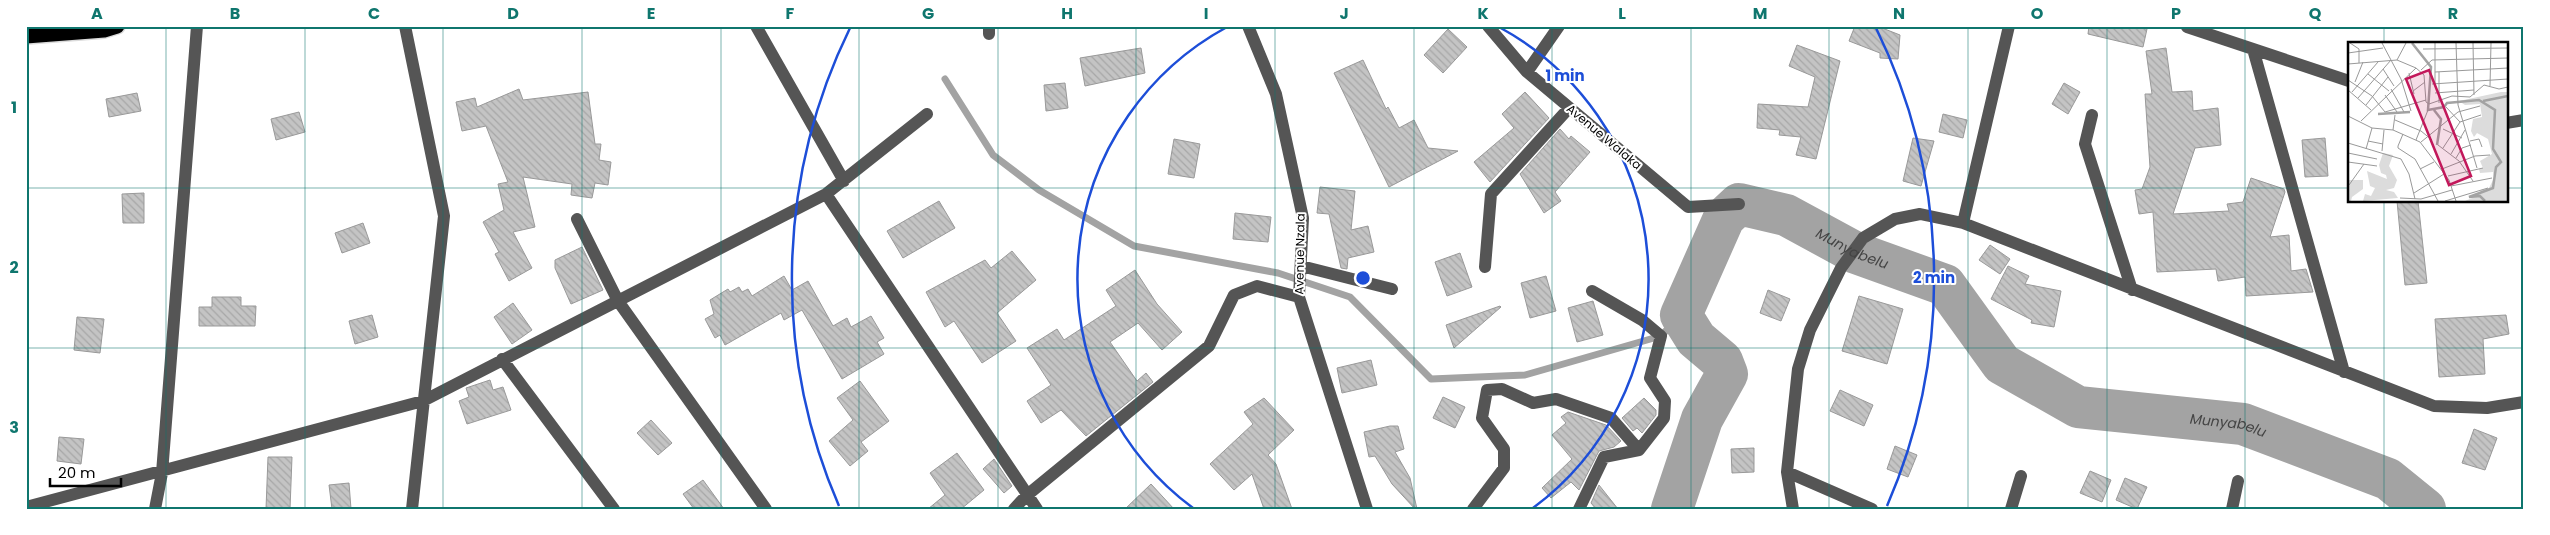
<svg xmlns="http://www.w3.org/2000/svg" width="2550" height="535" font-family="Poppins,sans-serif">
  <style>
    .lines { fill: none; stroke-linecap: round; stroke-linejoin: round }
    .stream { stroke: #a3a3a3; stroke-width: 7 }
    .river { stroke: #a3a3a3; stroke-width: 42 }
    .building { fill: url(#building-back-hatch); stroke: #999 }
    .highway-casing { stroke: #dbdbdb; stroke-width: 18 }
    .minor { stroke: #555; stroke-width: 12 }
    .highway { stroke: #000; stroke-width: 15 }
    .grid { fill: none; stroke: #0f766e; stroke-width: 1; stroke-opacity: 0.55 }
    .ring { fill: none; stroke: #1d4ed8; stroke-width: 2.5 }
    .labels { text-anchor: middle; stroke-width: 4; stroke-linejoin: round; paint-order: stroke }
    .street-label { font-size: 12px; fill: #000; stroke: #fff }
    .water-label { font-size: 14px; font-style: italic; fill: #444; stroke: #fff }
    .inset-river { fill: none; stroke: #a3a3a3; stroke-width: 2.5 }
    .inset-road { fill: none; stroke: #999; stroke-width: 1 }
    .view { fill: #c2185b; fill-opacity: 0.15; stroke: #c2185b; stroke-width: 2.5 }
    .inset-edge { fill: none; stroke: #000; stroke-width: 2.5 }
    .centre { fill: #1d4ed8; stroke: #fff; stroke-width: 2.5 }
    .ring-label { font-size: 15px; text-anchor: middle; font-weight: bold; fill: #1d4ed8; stroke: #fff; stroke-width: 4; stroke-linejoin: round; paint-order: stroke }
    .neatline { fill: none; stroke: #0f766e; stroke-width: 2 }
    .grid-label { font-size: 16px; text-anchor: middle; font-weight: bold; fill: #0f766e }
  </style>
  <defs>
    <pattern id="building-back-hatch" width="6" height="6" patternUnits="userSpaceOnUse" patternTransform="scale(1.25)"><rect width="6" height="6" fill="#c4c4c4"/><path d="M-1 5l2 2M0 0l6 6M5-1l2 2" fill="none" stroke="#a7a7a7"/></pattern>
  </defs>
  <rect width="100%" height="100%" fill="#fff"/>
  <g class="lines">
    <!-- stream -->
    <path class="stream" d="M 945,79 L 993,155 L 1039,190 L 1134,246 L 1278,273 L 1350,297 L 1431,379 L 1525,375 L 1661,336 L 1681,315"/>
    <!-- river -->
    <path class="river" id="s1" d="M 1672,509 L 1702,419 L 1727,374 L 1722,361 L 1696,339 L 1681,315 L 1724,218 L 1739,204 L 1786,215 L 1856,253 L 1945,285 L 2002,364 L 2078,407 L 2243,424 L 2388,479 L 2425,509"/>
  </g>
  <!-- building -->
  <path class="building" d="M 1855,26 L 1877,26 L 1900,35 L 1898,59 L 1880,58 L 1880,53 L 1849,41 Z
    M 2089,26 L 2137,26 L 2147,29 L 2143,47 L 2088,34 Z
    M 1448,29 L 1467,47 L 1443,73 L 1424,55 Z
    M 1797,45 L 1840,61 L 1816,159 L 1796,155 L 1801,137 L 1779,135 L 1780,130 L 1757,128 L 1758,104 L 1808,107 L 1815,77 L 1789,66 Z
    M 1141,48 L 1145,73 L 1085,86 L 1080,58 Z
    M 2166,48 L 2172,92 L 2192,91 L 2193,111 L 2218,108 L 2221,145 L 2195,148 L 2173,214 L 2229,211 L 2227,204 L 2243,202 L 2251,178 L 2284,189 L 2285,192 L 2270,237 L 2289,235 L 2291,271 L 2306,269 L 2313,292 L 2246,296 L 2245,277 L 2218,281 L 2216,269 L 2157,272 L 2153,212 L 2139,214 L 2135,190 L 2142,189 L 2150,167 L 2145,94 L 2152,94 L 2146,51 Z
    M 1363,60 L 1386,109 L 1388,107 L 1399,128 L 1414,120 L 1428,148 L 1458,151 L 1389,187 L 1334,73 Z
    M 1065,83 L 1068,108 L 1046,111 L 1044,85 Z
    M 2064,83 L 2080,92 L 2068,114 L 2052,104 Z
    M 519,89 L 523,100 L 588,92 L 595,144 L 601,144 L 599,160 L 611,162 L 608,185 L 595,183 L 592,198 L 571,195 L 572,184 L 523,177 L 535,227 L 513,232 L 532,268 L 509,281 L 495,254 L 499,252 L 483,222 L 504,210 L 498,184 L 508,182 L 486,126 L 462,131 L 456,102 L 475,98 L 477,107 Z
    M 1525,92 L 1549,118 L 1490,182 L 1474,162 L 1514,128 L 1502,114 Z
    M 137,93 L 141,111 L 109,117 L 106,99 Z
    M 299,112 L 305,132 L 276,140 L 271,119 Z
    M 1943,114 L 1967,120 L 1963,138 L 1939,132 Z
    M 1560,129 L 1569,139 L 1571,136 L 1590,152 L 1555,192 L 1561,201 L 1544,213 L 1520,174 Z
    M 1913,138 L 1934,141 L 1921,186 L 1903,181 Z
    M 2325,138 L 2328,176 L 2305,177 L 2302,140 Z
    M 1174,139 L 1200,144 L 1194,178 L 1168,174 Z
    M 1320,187 L 1355,191 L 1351,230 L 1368,226 L 1374,252 L 1348,258 L 1347,269 L 1341,268 L 1329,214 L 1317,213 Z
    M 144,193 L 144,223 L 123,223 L 122,194 Z
    M 939,201 L 955,228 L 903,258 L 887,231 Z
    M 2397,201 L 2418,201 L 2427,283 L 2405,285 Z
    M 1235,213 L 1271,217 L 1268,242 L 1233,239 Z
    M 363,223 L 370,243 L 342,253 L 335,233 Z
    M 1990,245 L 2010,259 L 2000,274 L 1979,260 Z
    M 582,247 L 603,290 L 571,304 L 555,268 L 555,260 Z
    M 1012,251 L 1036,280 L 997,313 L 1016,341 L 982,363 L 954,321 L 945,327 L 926,292 L 985,260 L 991,268 Z
    M 1460,253 L 1472,287 L 1447,296 L 1435,262 Z
    M 2008,266 L 2029,276 L 2025,284 L 2061,291 L 2054,327 L 2031,323 L 2032,320 L 1991,299 Z
    M 1135,270 L 1157,304 L 1182,332 L 1162,350 L 1138,323 L 1110,342 L 1137,381 L 1146,373 L 1153,382 L 1086,436 L 1061,410 L 1041,423 L 1027,401 L 1051,385 L 1027,348 L 1057,329 L 1064,340 L 1116,306 L 1106,290 Z
    M 784,276 L 792,290 L 808,281 L 833,326 L 847,318 L 851,327 L 871,316 L 884,338 L 877,342 L 884,354 L 842,379 L 802,310 L 784,320 L 781,313 L 725,345 L 720,335 L 715,338 L 705,319 L 714,314 L 710,300 L 728,289 L 730,292 L 739,287 L 742,292 L 748,289 L 752,296 Z
    M 1546,276 L 1556,311 L 1530,318 L 1521,283 Z
    M 1768,290 L 1790,299 L 1781,321 L 1760,313 Z
    M 1859,296 L 1903,309 L 1887,364 L 1842,351 Z
    M 212,297 L 241,297 L 241,306 L 256,306 L 255,326 L 199,326 L 199,307 L 212,307 Z
    M 1593,301 L 1603,335 L 1577,342 L 1568,308 Z
    M 513,303 L 532,330 L 512,344 L 494,317 Z
    M 1500,306 L 1501,307 L 1454,348 L 1446,325 Z
    M 372,315 L 378,337 L 355,344 L 349,321 Z
    M 2506,315 L 2509,334 L 2483,339 L 2485,374 L 2439,377 L 2435,319 Z
    M 77,317 L 104,319 L 100,353 L 74,350 Z
    M 1371,360 L 1377,385 L 1342,393 L 1337,368 Z
    M 490,380 L 493,390 L 503,387 L 511,410 L 467,424 L 459,401 L 469,397 L 466,388 Z
    M 860,381 L 889,421 L 861,442 L 868,451 L 850,466 L 829,441 L 853,420 L 837,398 Z
    M 1840,390 L 1873,405 L 1864,426 L 1830,411 Z
    M 1443,397 L 1465,407 L 1455,428 L 1433,418 Z
    M 1264,398 L 1294,430 L 1268,455 L 1276,464 L 1292,509 L 1264,509 L 1252,474 L 1234,490 L 1210,464 L 1253,424 L 1244,412 Z
    M 1644,398 L 1656,410 L 1656,415 L 1642,433 L 1637,428 L 1633,431 L 1622,418 Z
    M 1568,412 L 1606,425 L 1621,441 L 1614,447 L 1599,451 L 1579,490 L 1571,482 L 1551,498 L 1542,488 L 1572,459 L 1552,435 L 1566,423 L 1561,417 Z
    M 651,420 L 672,443 L 658,455 L 637,433 Z
    M 1390,426 L 1398,426 L 1404,449 L 1395,452 L 1410,478 L 1417,509 L 1415,509 L 1392,484 L 1375,456 L 1369,457 L 1364,432 Z
    M 2474,429 L 2497,438 L 2485,470 L 2462,463 Z
    M 59,437 L 84,439 L 81,464 L 57,461 Z
    M 1895,446 L 1917,455 L 1908,477 L 1887,469 Z
    M 1754,448 L 1754,472 L 1732,473 L 1731,449 Z
    M 957,453 L 984,490 L 961,509 L 928,509 L 945,495 L 930,473 Z
    M 268,457 L 292,457 L 290,509 L 266,509 Z
    M 994,459 L 1012,486 L 1004,493 L 983,469 Z
    M 2090,471 L 2111,480 L 2102,502 L 2080,493 Z
    M 2125,478 L 2147,487 L 2137,509 L 2116,500 Z
    M 703,480 L 724,509 L 694,509 L 683,494 Z
    M 349,483 L 351,509 L 332,509 L 329,485 Z
    M 1151,484 L 1174,509 L 1125,509 Z
    M 1599,485 L 1618,509 L 1596,509 L 1591,503 Z"/>
  <g class="lines">
    <!-- highway casing -->
    <g class="highway-casing">
      <path id="highway" d="M 26,36 L 104,30 L 117,26"/>
    </g>
    <!-- minor -->
    <path class="minor" d="M 405,26 L 444,216 L 412,509
      M 756,26 L 844,181
      M 989,26 L 989,34
      M 1248,26 L 1276,94 L 1303,218 L 1299,297 L 1367,509
      M 1488,26 L 1527,72 L 1688,207 L 1739,204
      M 2187,27 L 2349,81
      M 2253,49 L 2344,372
      M 1527,72 L 1559,26
      M 2092,115 L 2085,144 L 2132,290
      M 2506,123 L 2524,120
      M 826,194 L 1037,509
      M 577,219 L 618,301 L 766,509
      M 1963,223 L 2009,26
      M 1301,266 L 1392,289
      M 1485,267 L 1491,194 L 1569,108
      M 502,359 L 614,509
      M 1787,472 L 1872,509
      M 26,507 L 423,401 L 826,194 L 927,114
      M 155,509 L 162,473 L 197,26
      M 1014,509 L 1026,496 L 1209,346 L 1234,295 L 1257,286 L 1299,297
      M 1473,509 L 1504,468 L 1504,449 L 1482,418 L 1487,390 L 1502,389 L 1533,403 L 1556,399 L 1611,418 L 1639,450
      M 1579,509 L 1604,457 L 1639,450 L 1664,418 L 1665,401 L 1650,378 L 1661,336 L 1642,320 L 1592,291
      M 1793,509 L 1787,472 L 1798,369 L 1810,330 L 1841,268 L 1863,238 L 1895,219 L 1920,214 L 1963,223 L 2434,406 L 2487,408 L 2524,402
      M 2011,509 L 2021,476
      M 2232,509 L 2238,481"/>
    <!-- highway -->
    <use href="#highway" class="highway"/>
  </g>
  <!-- grid -->
  <path class="grid" d="M 166,26 L 166,509M 305,26 L 305,509M 443,26 L 443,509M 582,26 L 582,509M 721,26 L 721,509M 859,26 L 859,509M 998,26 L 998,509M 1136,26 L 1136,509M 1275,26 L 1275,509M 1414,26 L 1414,509M 1552,26 L 1552,509M 1691,26 L 1691,509M 1829,26 L 1829,509M 1968,26 L 1968,509M 2107,26 L 2107,509M 2245,26 L 2245,509M 2384,26 L 2384,44M 26,188 L 2349,188M 2506,188 L 2524,188M 2384,201 L 2384,509M 26,348 L 2524,348"/>
  <!-- distance rings -->
  <g class="ring">
    <path d="M1193 508A286 286 0 0 1 1227 27M1499 27A286 286 0 0 1 1533 508"/>
    <path d="M839 506A571 571 0 0 1 850 28M1876 28A571 571 0 0 1 1887 506"/>
  </g>
  <g class="labels">
    <!-- street labels -->
    <g class="street-label">
      <text transform="translate(1604 137) rotate(40)" y="4">Avenue Walaka</text>
      <text transform="translate(1300 254) rotate(-89)" y="4">Avenue Nzala</text>
    </g>
    <!-- water labels -->
    <g class="water-label">
      <text dy="5" stroke="none"><textPath href="#s1" startOffset="472">Munyabelu</textPath></text>
      <text dy="5" stroke="none"><textPath href="#s1" startOffset="908">Munyabelu</textPath></text>
    </g>
  </g>
  <!-- overview -->
  <g transform="translate(2348 42)">
    <rect width="160" height="160" fill="#fff"/>
    <path d="M 153,50 L 160,50 L 160,159 L 117,159 L 131,153 L 133,148 L 141,146 L 146,136 L 145,130 L 132,131 L 131,127 L 135,126 L 132,119 L 144,112 L 140,97 L 129,91 L 126,95 L 123,89 L 125,77 L 134,75 L 132,62 L 117,63 L 111,59 ZM 35,111 L 45,113 L 41,124 L 49,138 L 46,146 L 38,148 L 46,150 L 50,156 L 15,159 L 17,152 L 23,154 L 27,146 L 22,144 L 19,129 L 39,137 L 38,133 L 33,131 L 31,123 ZM 0,138 L 15,138 L 15,147 L 4,155 L 3,159 L 0,159 Z" fill="#dcdcdc"/>
    <path class="inset-river" d="M 64,1 L 83,25 L 80,68 L 96,65 L 99,61 L 131,58 L 147,68 L 145,107 L 153,120 L 148,125 L 145,146 L 121,155 L 132,154 L 137,159M 135,59 L 160,54M 86,68 L 93,77 L 89,103M 30,72 L 62,70"/>
    <path class="inset-road" d="M 2,1 L 11,7 L 11,21M 34,1 L 53,37 L 63,69M 108,1 L 110,63 L 129,126M 125,1 L 126,53M 160,6 L 160,22M 75,7 L 160,6M 0,11 L 35,6M 49,18 L 58,1M 0,22 L 49,18 L 68,26 L 76,33 L 78,60 L 81,62 L 104,54 L 122,55 L 136,43 L 151,47 L 160,45M 35,27 L 46,44M 73,28 L 84,18 L 160,16M 87,30 L 160,26M 61,31 L 66,52M 20,32 L 41,49M 0,38 L 24,54 L 37,70 L 78,58M 7,40 L 15,20M 84,42 L 160,37M 87,42 L 87,1M 142,44 L 143,1M 43,47 L 56,70M 0,48 L 23,68M 65,49 L 77,40M 4,50 L 30,20M 87,51 L 126,48M 37,53 L 49,70M 10,56 L 43,18M 91,61 L 91,30M 18,63 L 40,35M 98,65 L 112,80M 0,74 L 24,86 L 45,88 L 72,100 L 101,138 L 108,159M 47,78 L 73,89 L 84,98M 13,79 L 68,26M 95,87 L 114,96M 45,88 L 47,73M 55,92 L 50,104 L 50,106 L 67,117 L 90,159M 68,98 L 80,68M 20,99 L 35,102M 122,99 L 131,97 L 134,105M 73,100 L 110,70 L 132,64M 0,101 L 53,117 L 61,132 L 67,157M 90,103 L 111,119 L 125,139M 95,106 L 112,80 L 133,73M 18,107 L 24,86M 34,109 L 36,88M 0,111 L 29,117M 103,112 L 117,88M 108,116 L 114,106 L 123,103M 0,120 L 29,124M 72,127 L 86,120M 94,127 L 127,114 L 142,113M 100,134 L 135,126M 1,143 L 16,122M 103,144 L 144,136M 66,151 L 96,132M 52,156 L 73,157 L 104,148M 97,159 L 140,146"/>
    <path class="view" d="M 81,28 L 123,134 L 101,143 L 58,37 Z"/>
    <rect width="160" height="160" class="inset-edge"/>
  </g>
  <circle cx="1363" cy="278" r="8" class="centre"/>
  <g class="ring-label">
    <text x="1565" y="81">1 min</text>
    <text x="1934" y="283">2 min</text>
  </g>
  <!-- border -->
  <rect width="2550" height="535" fill="none" stroke="#ffffff" stroke-width="55"/>
  <!-- scale -->
  <path d="M50 478v8h71v-8" fill="none" stroke="#000000" stroke-width="2.5"/>
  <text x="58" y="478" font-size="15" fill="#000000" stroke="#ffffff" stroke-width="4" paint-order="stroke">20 m</text>
  <rect x="28" y="28" width="2494" height="480" class="neatline"/>
  <g class="grid-label">
    <text x="97" y="19">A</text>
    <text x="235" y="19">B</text>
    <text x="374" y="19">C</text>
    <text x="513" y="19">D</text>
    <text x="651" y="19">E</text>
    <text x="790" y="19">F</text>
    <text x="928" y="19">G</text>
    <text x="1067" y="19">H</text>
    <text x="1206" y="19">I</text>
    <text x="1344" y="19">J</text>
    <text x="1483" y="19">K</text>
    <text x="1622" y="19">L</text>
    <text x="1760" y="19">M</text>
    <text x="1899" y="19">N</text>
    <text x="2037" y="19">O</text>
    <text x="2176" y="19">P</text>
    <text x="2315" y="19">Q</text>
    <text x="2453" y="19">R</text>
    <text x="14" y="113">1</text>
    <text x="14" y="273">2</text>
    <text x="14" y="433">3</text>
  </g>
</svg>
